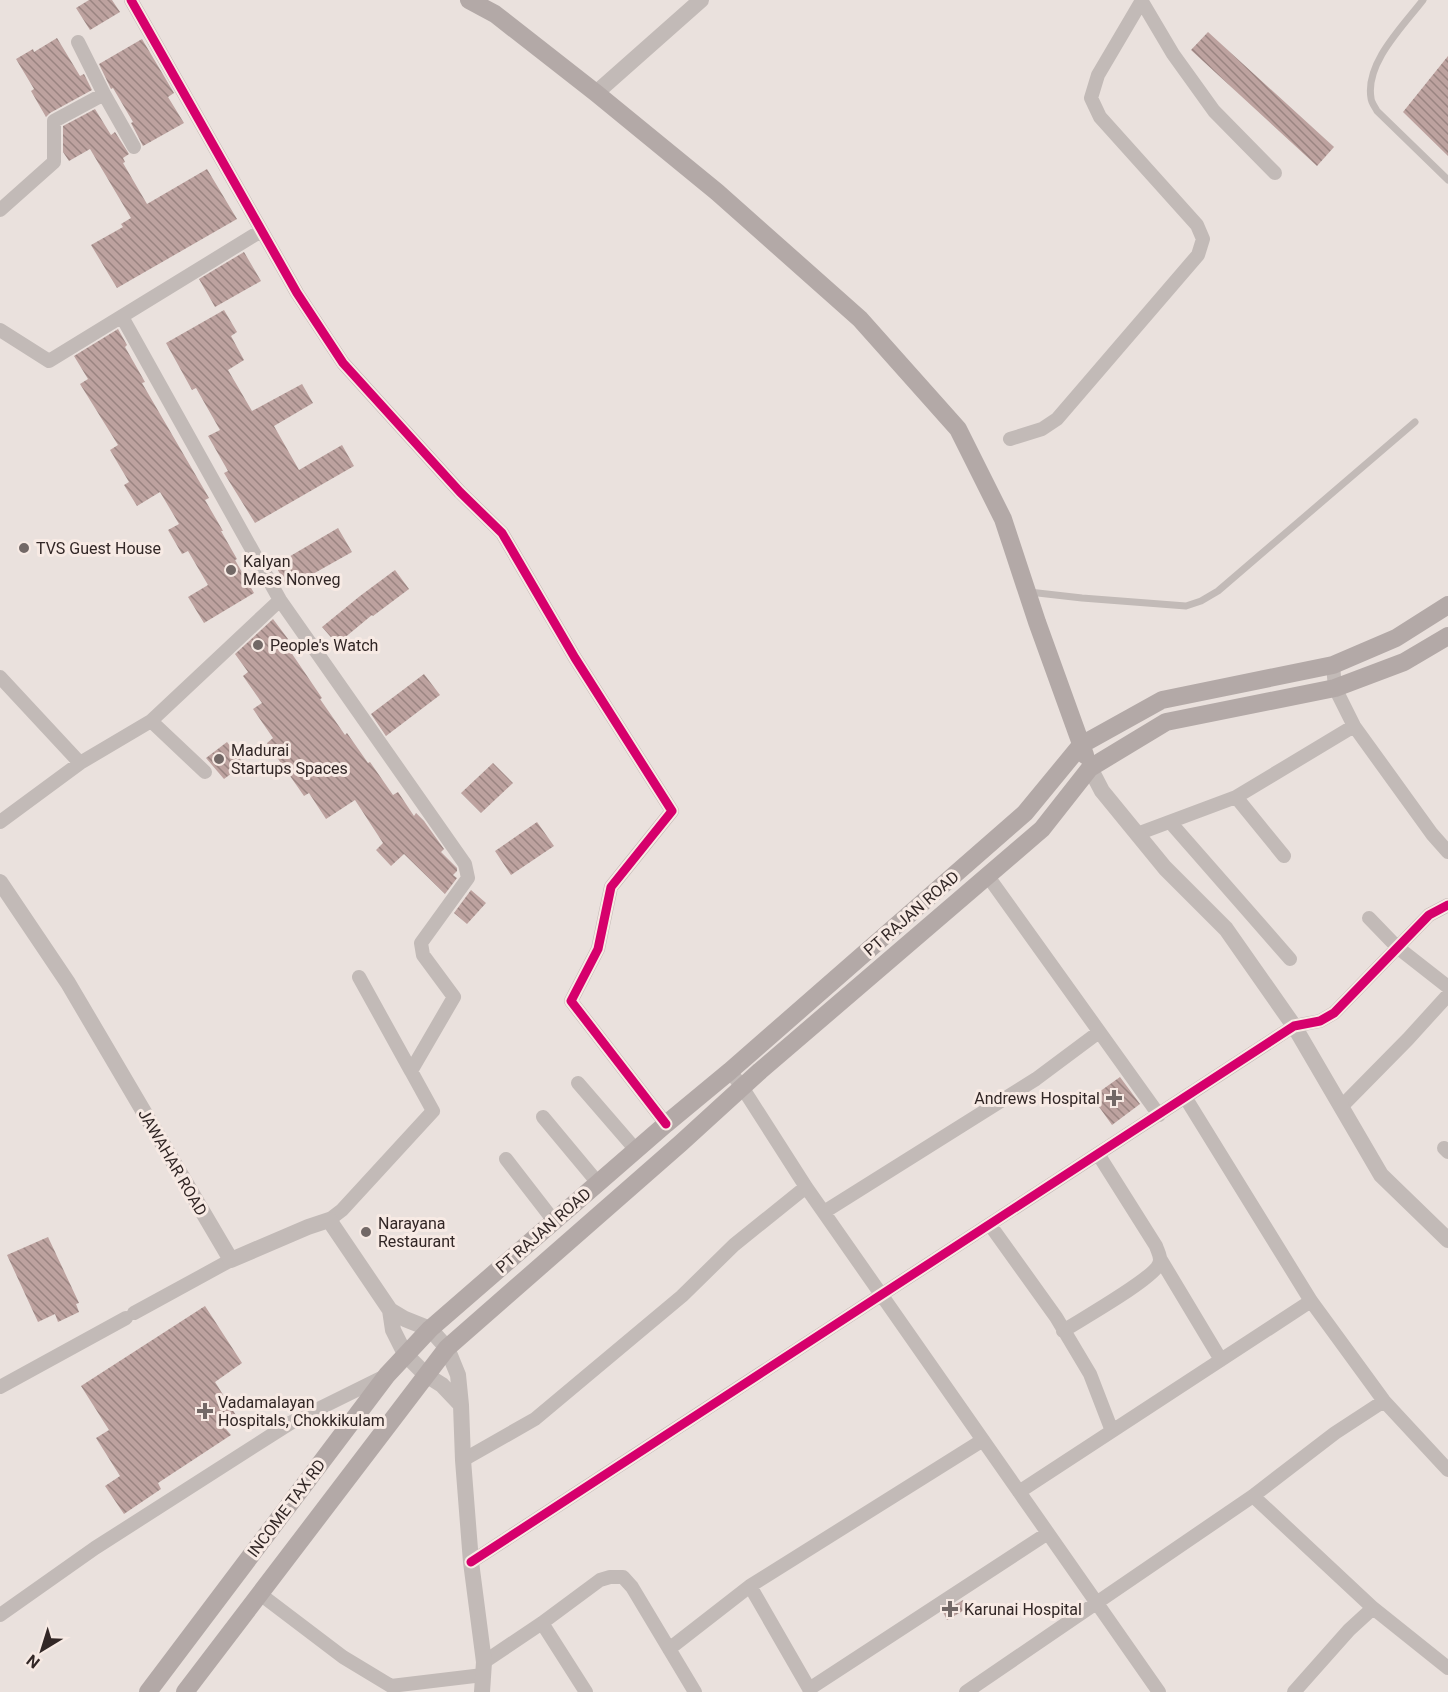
<svg xmlns="http://www.w3.org/2000/svg" width="1448" height="1692" font-family="Roboto,sans-serif">
  <style>
    .building { fill: url(#building-back-hatch) }
    .lines { fill: none; stroke-linecap: round; stroke-linejoin: round }
    .service { stroke: #c2bab7; stroke-width: 7 }
    .minor { stroke: #c2bab7; stroke-width: 14 }
    .tertiary { stroke: #c2bab7; stroke-width: 16 }
    .secondary { stroke: #b3a9a7; stroke-width: 18 }
    .cycleway-casing { stroke: #f7eae4; stroke-width: 13 }
    .cycleway { stroke: #d6006c; stroke-width: 9 }
    .poi-dot { fill: #726866; stroke: #f7eae4; stroke-width: 2 }
    .labels { text-anchor: middle; stroke-width: 6; stroke-linejoin: round; paint-order: stroke }
    .poi-label { font-size: 16px; fill: #322726; stroke: #f7eae4; text-anchor: start }
    .street-label { font-size: 16px; fill: #322726; stroke: #f7eae4 }
  </style>
  <defs>
    <pattern id="building-back-hatch" width="6" height="6" patternUnits="userSpaceOnUse" patternTransform="scale(1.5)"><rect width="6" height="6" fill="#bda29f"/><path d="M-1 5l2 2M0 0l6 6M5-1l2 2" fill="none" stroke="#9a8481"/></pattern>
  </defs>
  <rect width="100%" height="100%" fill="#eae1dd"/>
  <!-- building -->
  <path class="building" d="M 89,0 L 112,0 L 120,12 L 90,30 L 76,8 Z
    M 1208,32 L 1334,147 L 1317,166 L 1191,50 Z
    M 57,38 L 80,76 L 84,74 L 92,90 L 50,113 L 46,117 L 31,91 L 34,89 L 16,59 L 33,49 L 34,52 Z
    M 142,39 L 174,93 L 168,97 L 184,123 L 143,146 L 131,123 L 133,122 L 113,88 L 111,89 L 99,64 Z
    M 1448,56 L 1448,156 L 1403,112 Z
    M 95,109 L 111,135 L 115,132 L 129,154 L 123,158 L 125,162 L 123,163 L 147,204 L 207,169 L 237,219 L 117,288 L 91,245 L 123,227 L 121,224 L 131,218 L 90,149 L 69,161 L 63,152 L 63,126 Z
    M 244,252 L 261,281 L 215,307 L 199,279 Z
    M 224,310 L 237,332 L 231,336 L 244,360 L 228,370 L 252,411 L 302,384 L 313,403 L 274,426 L 299,470 L 342,445 L 354,466 L 255,523 L 224,473 L 228,471 L 208,436 L 220,430 L 196,388 L 192,390 L 166,343 Z
    M 118,329 L 127,345 L 125,347 L 145,382 L 142,383 L 209,498 L 205,500 L 223,531 L 221,531 L 237,559 L 235,560 L 254,593 L 204,623 L 188,597 L 208,585 L 188,551 L 182,554 L 168,530 L 179,524 L 160,492 L 137,506 L 124,485 L 129,482 L 110,450 L 118,445 L 80,384 L 88,379 L 74,356 Z
    M 338,528 L 352,552 L 288,588 L 275,565 Z
    M 395,570 L 409,589 L 373,616 L 372,615 L 337,644 L 322,627 L 360,596 Z
    M 273,619 L 288,639 L 284,642 L 322,698 L 320,699 L 345,735 L 347,733 L 368,763 L 370,762 L 393,795 L 398,792 L 414,816 L 416,813 L 424,821 L 444,849 L 441,852 L 457,868 L 457,871 L 453,875 L 457,878 L 445,894 L 404,854 L 391,866 L 376,850 L 383,843 L 355,800 L 326,819 L 309,793 L 304,796 L 267,743 L 273,738 L 253,709 L 262,703 L 243,676 L 248,672 L 235,654 Z
    M 424,674 L 440,695 L 386,736 L 371,714 Z
    M 227,742 L 244,764 L 224,779 L 206,758 Z
    M 493,763 L 513,783 L 481,813 L 461,793 Z
    M 537,822 L 554,846 L 511,875 L 495,851 Z
    M 471,890 L 486,903 L 467,924 L 454,913 Z
    M 1120,1077 L 1140,1104 L 1112,1125 L 1092,1097 Z
    M 48,1237 L 79,1303 L 76,1304 L 79,1312 L 58,1322 L 55,1314 L 38,1322 L 7,1255 Z
    M 205,1306 L 242,1363 L 215,1382 L 239,1420 L 226,1429 L 231,1435 L 158,1483 L 161,1489 L 124,1514 L 105,1486 L 120,1476 L 96,1438 L 109,1430 L 81,1386 Z
    M 963,1600 L 968,1608 L 947,1620 L 943,1612 Z"/>
  <g class="lines">
    <!-- service -->
    <path class="service" d="M 1423,0 C 1403,26 1365,63 1371,98 C 1371,102 1375,107 1377,111 L 1448,180
      M 1029,592 L 1082,598 L 1186,606 L 1201,601 L 1218,591 L 1415,422"/>
    <!-- minor -->
    <path class="minor" d="M 131,0 L 297,293 L 343,363 L 460,492 L 502,533 L 575,658 L 672,811 L 611,887 L 598,949 L 571,1001 L 666,1124
      M 1141,0 L 1173,54 L 1214,111 L 1275,173
      M 104,94 L 134,147
      M 0,210 L 54,162 L 54,121 L 104,94 L 78,42
      M 122,317 L 280,600 L 465,864 L 468,878 L 421,943 L 423,955 L 454,997 L 411,1071 L 433,1111 L 342,1210 L 329,1220
      M 0,330 L 49,361 L 261,231
      M 1010,439 L 1042,429 L 1057,419 L 1198,255 L 1203,239 L 1197,225 L 1100,117 L 1091,98 L 1098,75 L 1141,2
      M 1333,665 L 1335,688 L 1354,726 L 1432,834 L 1448,852
      M 0,677 L 80,763
      M 151,721 L 205,772
      M 1236,797 L 1284,856
      M 0,822 L 80,763 L 151,721 L 280,600
      M 1170,822 L 1290,959
      M 1137,834 L 1236,797 L 1354,726
      M 987,875 L 1159,1115
      M 1369,918 L 1397,947 L 1448,987
      M 359,977 L 411,1071
      M 730,1071 L 742,1087 L 806,1187 L 1159,1692
      M 578,1083 L 636,1150
      M 1185,1097 L 1311,1301 L 1384,1401 L 1448,1470
      M 1341,1107 L 1408,1039 L 1448,995
      M 543,1117 L 598,1183
      M 1444,1148 L 1448,1152
      M 506,1159 L 554,1221
      M 824,1212 L 1036,1079 L 1099,1032
      M 990,1225 L 1056,1317 L 1090,1374 L 1112,1431
      M 1161,1260 L 1221,1360
      M 134,1313 L 231,1260
      M 1063,1331 C 1080,1320 1153,1279 1159,1264 C 1162,1258 1158,1252 1156,1246 L 1098,1154
      M 0,1387 L 126,1318
      M 463,1460 L 535,1419 L 682,1296 L 734,1245 L 806,1187
      M 1019,1492 L 1311,1301
      M 1253,1496 L 1373,1608 L 1448,1668
      M 471,1562 L 1294,1026 L 1320,1021 L 1334,1013 L 1429,915 L 1448,905
      M 750,1586 L 811,1692
      M 260,1594 L 343,1657 L 391,1686 L 483,1675
      M 0,1615 L 95,1548 L 292,1422 L 385,1376
      M 542,1623 L 586,1692
      M 669,1649 L 750,1586 L 983,1440
      M 484,1662 L 542,1623 L 600,1580 L 610,1577 L 623,1577 L 632,1587 L 695,1692
      M 809,1689 L 1048,1533
      M 966,1692 L 1253,1496 L 1335,1433 L 1384,1401
      M 1294,1692 L 1349,1630 L 1373,1608"/>
    <!-- tertiary -->
    <path class="tertiary" d="M 596,93 L 701,0
      M 1090,768 L 1102,791 L 1165,868 L 1226,929 L 1294,1026 L 1381,1175 L 1448,1240
      M 0,882 L 68,983 L 231,1260 L 308,1227 L 329,1220 L 390,1310 L 405,1319 L 430,1329 L 447,1348 L 458,1375 L 461,1405 L 463,1460 L 471,1562 L 484,1662 L 482,1692
      M 390,1310 L 393,1330 L 405,1354 L 426,1375 L 442,1385 L 461,1405"/>
    <!-- secondary -->
    <path class="secondary" d="M 469,0 L 495,14 L 596,93 L 717,192 L 860,319 L 958,429 L 1003,519 L 1037,622 L 1085,755
      M 148,1692 L 387,1375 L 430,1329 L 666,1124 L 730,1071 L 1025,813 L 1081,745 L 1162,700 L 1333,665 L 1396,638 L 1448,605
      M 185,1692 L 447,1348 L 681,1143 L 760,1071 L 1042,829 L 1090,768 L 1166,722 L 1335,688 L 1404,662 L 1448,636"/>
    <!-- cycleway casing -->
    <g class="cycleway-casing">
      <path id="cycleway" d="M 131,0 L 297,293 L 343,363 L 460,492 L 502,533 L 575,658 L 672,811 L 611,887 L 598,949 L 571,1001 L 666,1124
        M 471,1562 L 1294,1026 L 1320,1021 L 1334,1013 L 1429,915 L 1448,905"/>
    </g>
    <!-- cycleway -->
    <use href="#cycleway" class="cycleway"/>
  </g>
  <!-- markers -->
  <g class="poi-dot">
    <circle cx="24" cy="548" r="6"/>
    <circle cx="231" cy="570" r="6"/>
    <circle cx="258" cy="645" r="6"/>
    <circle cx="219" cy="759" r="6"/>
    <path d="M1111 1089h6v6h6v6h-6v6h-6v-6h-6v-6h6z"/>
    <circle cx="366" cy="1232" r="6"/>
    <path d="M202 1402h6v6h6v6h-6v6h-6v-6h-6v-6h6z"/>
    <path d="M947 1600h6v6h6v6h-6v6h-6v-6h-6v-6h6z"/>
  </g>
  <g class="labels">
    <!-- poi labels -->
    <g class="poi-label">
      <text x="36" y="554">TVS Guest House</text>
      <text x="243" y="567">Kalyan<tspan x="243" dy="18">Mess Nonveg</tspan></text>
      <text x="270" y="651">People's Watch</text>
      <text x="231" y="756">Madurai<tspan x="231" dy="18">Startups Spaces</tspan></text>
      <text x="1100" y="1104" text-anchor="end">Andrews Hospital</text>
      <text x="378" y="1229">Narayana<tspan x="378" dy="18">Restaurant</tspan></text>
      <text x="218" y="1408">Vadamalayan<tspan x="218" dy="18">Hospitals, Chokkikulam</tspan></text>
      <text x="964" y="1615">Karunai Hospital</text>
    </g>
    <!-- street labels -->
    <g class="street-label">
      <text transform="translate(911 913) rotate(-41)" y="6">PT RAJAN ROAD</text>
      <text transform="translate(173 1162) rotate(60)" y="6">JAWAHAR ROAD</text>
      <text transform="translate(543 1230) rotate(-41)" y="6">PT RAJAN ROAD</text>
      <text transform="translate(286 1508) rotate(-53)" y="6">INCOME TAX RD</text>
    </g>
  </g>
  <!-- north arrow -->
  <g transform="translate(42 1650) rotate(218)" stroke="#f7eae4" stroke-width="4.5" paint-order="stroke">
  <path d="M0-4.5L10 22L0 15L-10 22Z" fill="#322726"/>
  <text y="-9" font-size="16" font-weight="bold" text-anchor="middle" fill="#322726">N</text>
  </g>
</svg>
